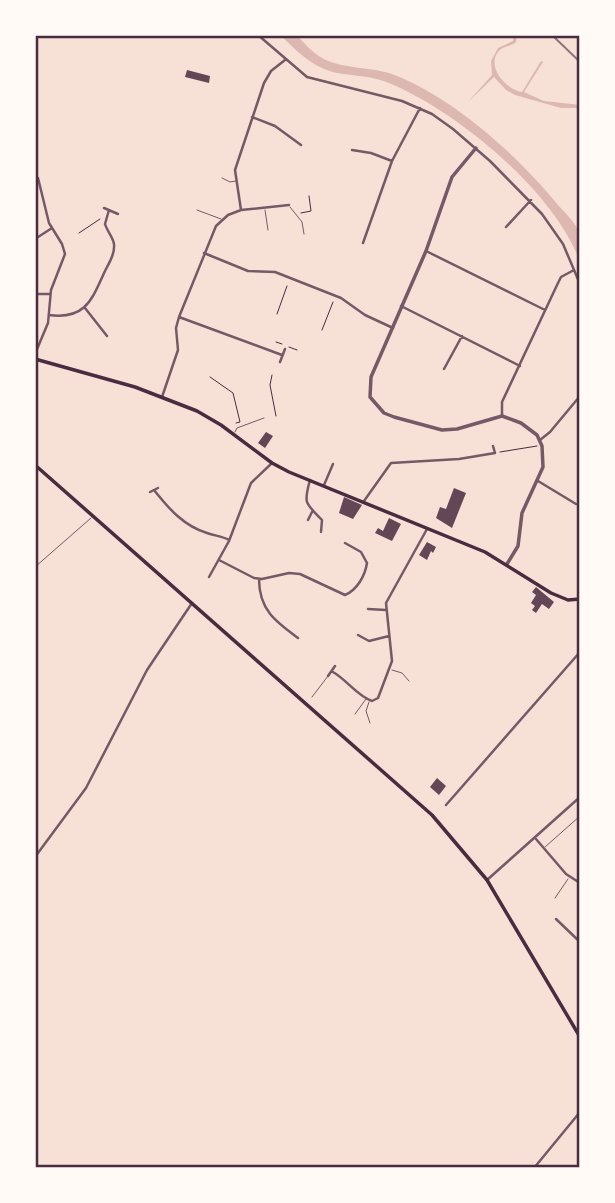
<svg xmlns="http://www.w3.org/2000/svg" width="615" height="1203" font-family="Poppins,sans-serif">
  <style>
    .water { fill: #dcb8b0 }
    .building { fill: #644757 }
    .lines { fill: none; stroke-linecap: round; stroke-linejoin: round }
    .path { stroke: #4a2c40; stroke-width: 1 }
    .service { stroke: #755966; stroke-width: 1 }
    .minor { stroke: #755966; stroke-width: 2.5 }
    .tertiary { stroke: #755966; stroke-width: 3.5 }
    .secondary { stroke: #4a2c40; stroke-width: 3.5 }
    .rail { stroke: #8f747c; stroke-width: 2 }
    .neatline { fill: none; stroke: #4a2c40; stroke-width: 2.5 }
  </style>
  <rect width="100%" height="100%" fill="#f7e1d7"/>
  <!-- water -->
  <path class="water" d="M 280,35 L 296,35 C 305,43 313,54 324,59 C 346,70 374,66 397,76 C 456,100 518,156 558,205 C 565,213 574,221 578,230 C 582,238 580,252 580,262 C 555,192 457,111 389,83 C 373,76 354,76 337,73 C 313,68 297,51 280,35 Z
    M 513,35 L 517,35 L 516,42 C 512,46 505,46 501,49 C 483,64 506,90 522,92 L 541,61 L 543,62 L 524,92 L 544,101 L 580,105 L 580,108 L 561,108 L 515,95 L 506,90 L 494,77 L 468,102 L 492,75 L 491,61 L 498,48 L 513,41 Z"/>
  <!-- building -->
  <path class="building" d="M 187,70 L 210,76 L 209,83 L 185,77 Z
    M 266,432 L 273,436 L 265,448 L 258,443 Z
    M 454,488 L 466,493 L 452,528 L 436,518 L 440,507 L 446,509 Z
    M 344,497 L 362,505 L 353,519 L 339,513 Z
    M 389,518 L 401,524 L 392,541 L 375,533 L 378,528 L 383,531 Z
    M 427,542 L 436,547 L 433,553 L 431,551 L 427,560 L 419,555 Z
    M 536,587 L 554,602 L 549,609 L 542,604 L 536,613 L 532,610 L 535,606 L 531,603 L 536,595 L 532,592 Z
    M 437,778 L 446,786 L 439,795 L 430,787 Z"/>
  <g class="lines">
    <!-- path -->
    <path class="path" d="M 301,213 L 311,211 L 309,196
      M 79,233 L 100,219
      M 277,314 L 287,286
      M 322,330 L 333,302
      M 276,342 L 282,344
      M 289,347 L 297,350
      M 272,375 L 270,385 L 276,416
      M 210,377 L 233,393 L 240,422 L 236,423
      M 500,452 L 537,446"/>
    <!-- service -->
    <path class="service" d="M 222,178 L 230,182 L 236,181
      M 290,207 L 302,222 L 304,234
      M 197,210 L 221,219
      M 265,210 L 268,230
      M 235,432 L 237,428 L 264,418
      M 35,567 L 91,518
      M 392,670 L 402,673 L 409,681
      M 312,697 L 328,676
      M 369,702 L 366,711 L 370,723
      M 355,714 L 366,699
      M 545,847 L 580,816
      M 555,898 L 568,879"/>
    <!-- minor -->
    <path class="minor" d="M 258,35 L 307,77 L 402,101 L 432,114 L 453,129 L 490,161 L 542,214 L 563,244 L 580,284
      M 252,117 L 275,126 L 301,145
      M 352,150 L 371,153 L 392,161
      M 104,208 L 118,214
      M 241,210 L 289,205
      M 506,227 L 531,200
      M 35,239 L 52,228
      M 363,243 L 392,161 L 420,108
      M 426,251 L 545,310
      M 204,253 L 248,271 L 275,272 L 341,298 L 365,315 L 393,328
      M 35,294 L 50,294
      M 401,306 L 520,366
      M 85,308 L 107,336
      M 49,315 C 86,320 92,299 105,271 C 109,263 115,254 114,244 C 113,237 107,231 105,224 L 109,210
      M 179,317 L 282,355
      M 35,354 L 48,323 L 51,290 L 65,254 L 62,244 L 49,223 L 38,178
      M 280,362 L 285,349
      M 444,369 L 462,336
      M 579,383 L 580,384
      M 162,397 L 178,350 L 176,328 L 179,317 L 216,226 L 228,215 L 241,210 L 235,170 L 264,83 L 271,71 L 285,60
      M 502,416 L 502,402 L 558,283 L 561,277 L 574,270
      M 540,440 L 550,432 L 580,396
      M 310,480 C 303,505 306,503 322,520 L 321,532
      M 538,481 L 576,504
      M 324,485 L 333,464
      M 154,490 C 169,509 184,526 207,533 C 215,536 222,536 229,540
      M 150,492 L 158,488
      M 364,501 L 391,463 L 459,459 L 495,453 L 493,446
      M 308,520 L 312,512
      M 219,560 L 254,578 L 262,579 L 289,573 L 300,574 L 345,595 C 357,590 365,576 367,563 L 361,552 L 345,543
      M 209,577 L 229,541 L 251,483 L 272,463
      M 259,579 C 259,610 276,622 298,638
      M 368,609 L 386,610
      M 358,635 L 369,641 L 389,636
      M 333,672 C 347,680 357,696 372,701 L 378,698 L 392,661 L 386,603 L 427,529
      M 328,676 L 335,666
      M 446,805 L 580,652
      M 536,839 L 566,874 L 580,883
      M 35,857 L 86,788 L 147,670 L 192,603
      M 487,880 L 580,797
      M 556,919 L 580,942
      M 534,1168 L 580,1112"/>
    <!-- tertiary -->
    <path class="tertiary" d="M 476,148 L 452,177 L 426,251 L 371,377 L 370,397 L 384,413 L 394,417 L 442,430 L 457,429 L 502,416 L 521,423 L 537,435 L 542,446 L 543,467 L 522,513 L 518,546 L 507,564"/>
    <!-- secondary -->
    <path class="secondary" d="M 35,359 L 135,387 L 197,411 L 221,425 L 272,463 L 289,472 L 485,552 L 551,593 L 568,600 L 580,599
      M 35,465 L 432,815 L 487,880 L 580,1037"/>
    <!-- rail -->
    <path class="rail" d="M 552,35 L 580,62"/>
  </g>
  <!-- border -->
  <rect width="615" height="1203" fill="none" stroke="#fffaf5" stroke-width="74"/>
  <rect x="37" y="37" width="541" height="1129" class="neatline"/>
</svg>
